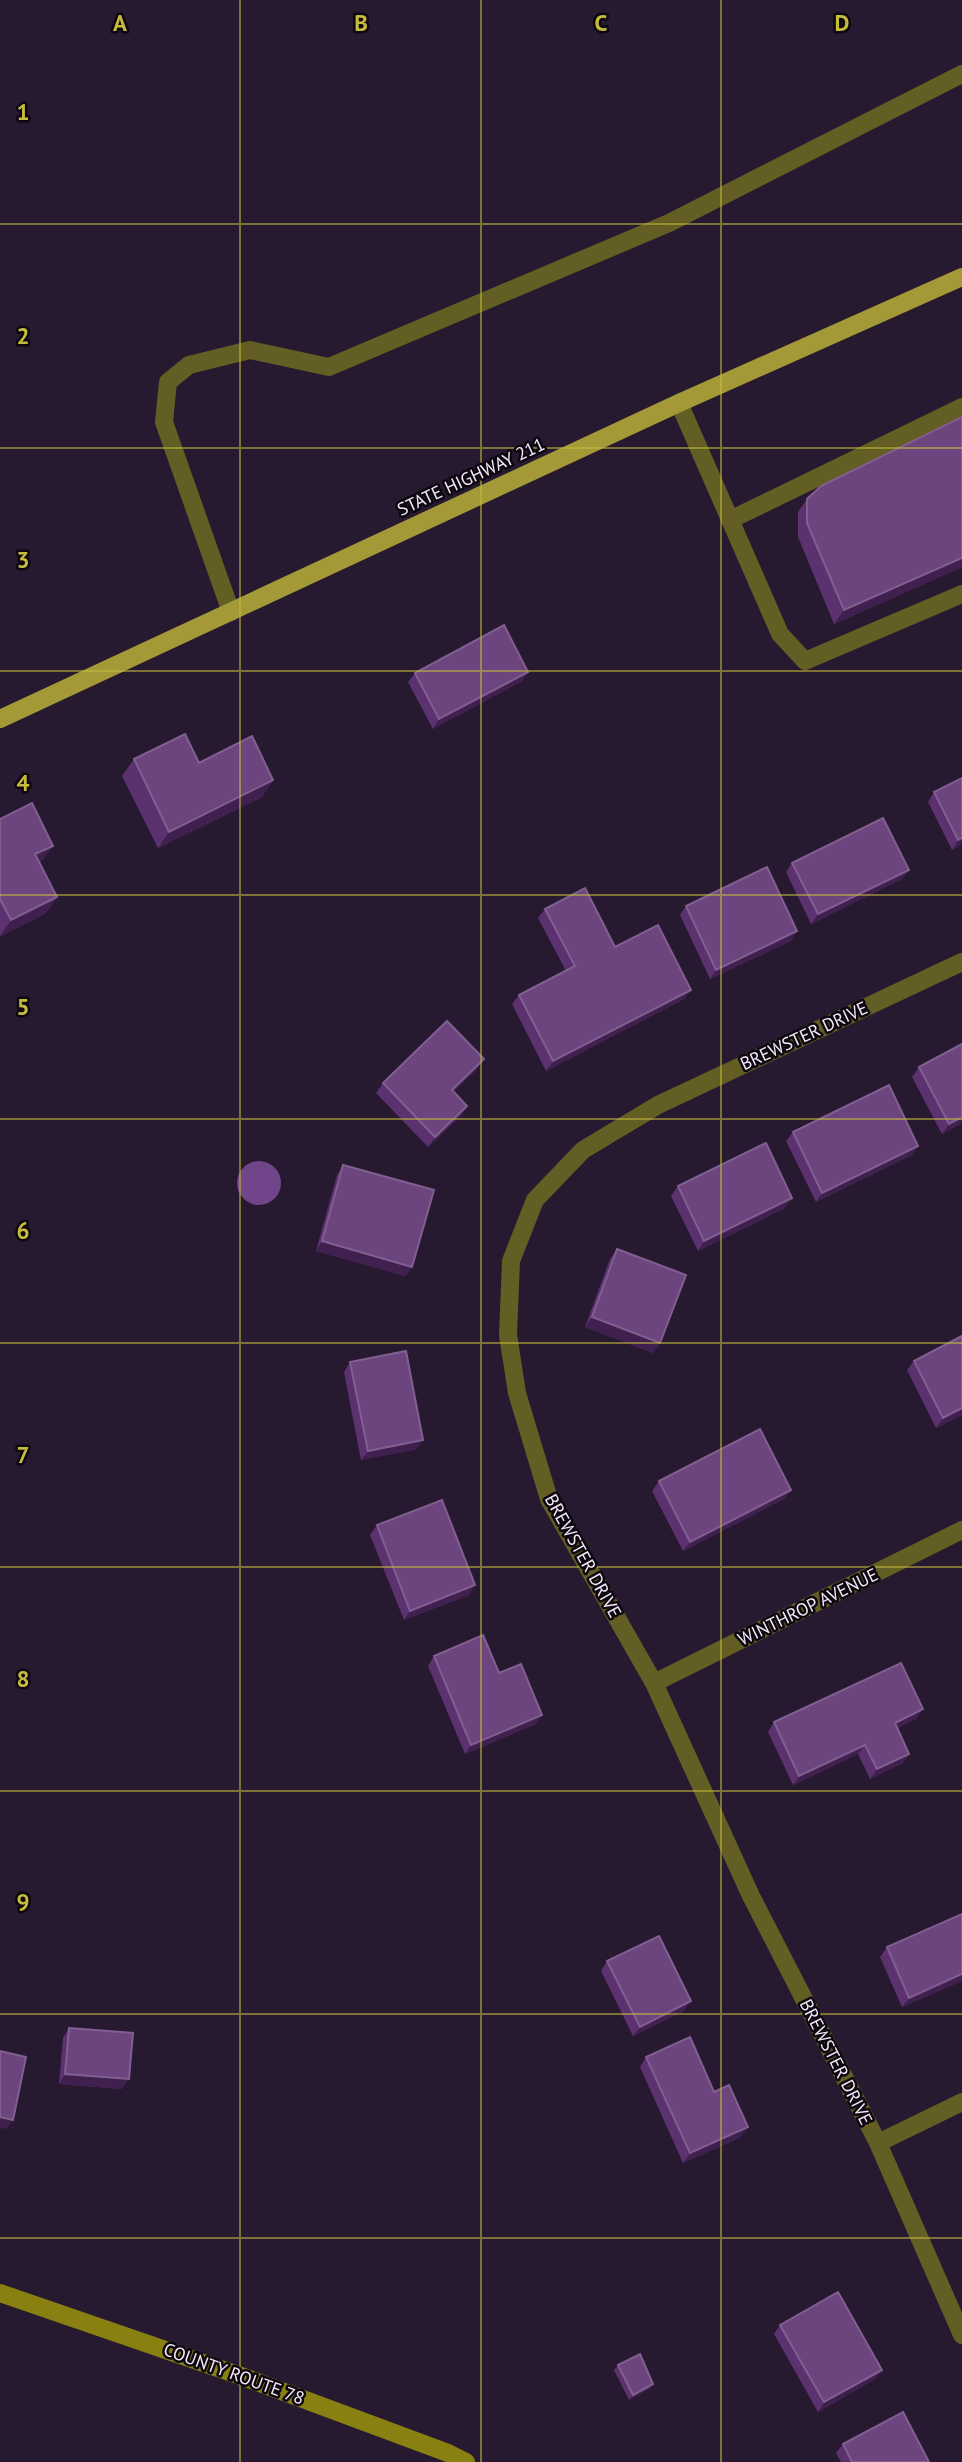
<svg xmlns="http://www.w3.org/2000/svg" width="962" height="2462" font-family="'PT Sans',sans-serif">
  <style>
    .water { fill: #714589 }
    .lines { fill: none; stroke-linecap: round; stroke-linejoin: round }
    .lane { stroke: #635e23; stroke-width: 18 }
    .street { stroke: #635e23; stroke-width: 18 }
    .secondary { stroke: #898012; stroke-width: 18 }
    .primary { stroke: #a39a37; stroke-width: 18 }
    .wall { fill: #5b326f }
    .shaded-wall { fill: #40204f }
    .building { fill: #6c457e; stroke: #815f91; stroke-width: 2 }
    .grid { fill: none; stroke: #c7bb3c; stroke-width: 2; stroke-opacity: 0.55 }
    .labels { text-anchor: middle; stroke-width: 5; stroke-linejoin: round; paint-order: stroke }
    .street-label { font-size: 18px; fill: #f2e9f8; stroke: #0d0710 }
    .grid-label { font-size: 23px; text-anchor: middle; font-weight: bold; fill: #c7bb3c; stroke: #0d0710; stroke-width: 5; stroke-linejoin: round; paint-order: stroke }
  </style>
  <rect width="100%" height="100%" fill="#27192f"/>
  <!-- water -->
  <path class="water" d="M237 1183a22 22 0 1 1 44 0a22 22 0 1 1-44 0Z"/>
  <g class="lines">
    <!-- lane -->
    <path class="lane" d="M 679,403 L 780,634 L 805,661 L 962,594
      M 730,520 L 962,407
      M 231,612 L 164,422 L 168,382 L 189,365 L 250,350 L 329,367 L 669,223 L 962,74"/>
    <!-- street -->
    <path class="street" d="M 962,962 L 658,1105 L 583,1150 L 535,1200 L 511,1261 L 508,1335 L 517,1393 L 549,1499 L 654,1683 L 751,1896 L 878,2143 L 962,2335
      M 654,1683 L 962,1530
      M 878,2143 L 962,2102"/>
    <!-- secondary -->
    <path class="secondary" d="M 0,2293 L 241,2376 L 448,2453 L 466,2462"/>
    <!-- primary -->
    <path class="primary" d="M 0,719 L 679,403 L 962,277"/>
  </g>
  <!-- wall -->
  <path class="wall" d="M 962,417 L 962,567 L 834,624 L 798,537 L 798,512 L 807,499 Z
    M 528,672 L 522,681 L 433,729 L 408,682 L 415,673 Z
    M 134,759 L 199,763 L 273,780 L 262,797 L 158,848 L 122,776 Z
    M 962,778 L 962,844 L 952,850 L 928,802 L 934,792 Z
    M 0,819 L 53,846 L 40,863 L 57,897 L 45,914 L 0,936 Z
    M 792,863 L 909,870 L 902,879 L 811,924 L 786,872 Z
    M 686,906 L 791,941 L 710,979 L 680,915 Z
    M 545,909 L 615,947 L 691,990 L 684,999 L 546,1071 L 512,1004 L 519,995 L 566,971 L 538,918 Z
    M 919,1067 L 962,1123 L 942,1134 L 912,1077 Z
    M 477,1069 L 453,1092 L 467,1106 L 461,1116 L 428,1147 L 376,1093 L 383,1083 Z
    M 793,1132 L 912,1155 L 816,1202 L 786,1141 Z
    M 343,1165 L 412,1267 L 405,1276 L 316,1251 L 337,1175 Z
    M 678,1186 L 785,1208 L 698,1251 L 671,1196 Z
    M 617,1249 L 660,1343 L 653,1353 L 585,1327 L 610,1259 Z
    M 914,1361 L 962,1415 L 936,1428 L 907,1370 Z
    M 350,1362 L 417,1449 L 361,1460 L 344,1372 Z
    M 659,1481 L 791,1490 L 784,1499 L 683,1551 L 652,1491 Z
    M 377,1525 L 469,1595 L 404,1620 L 370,1535 Z
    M 434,1656 L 499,1673 L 536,1724 L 465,1754 L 428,1666 Z
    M 916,1719 L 897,1728 L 909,1754 L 903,1763 L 870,1779 L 858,1754 L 793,1785 L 768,1732 L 774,1722 Z
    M 962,1914 L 962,1981 L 902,2007 L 880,1957 L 887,1947 Z
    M 607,1961 L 684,2011 L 633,2036 L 601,1971 Z
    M 69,2028 L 122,2089 L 59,2084 L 63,2038 Z
    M 646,2057 L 714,2092 L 741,2137 L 683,2163 L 640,2067 Z
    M 780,2325 L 875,2379 L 818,2412 L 774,2334 Z
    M 618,2365 L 653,2384 L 649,2389 L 629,2400 L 614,2370 Z
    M 843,2444 L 929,2462 L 841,2462 L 836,2453 Z"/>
  <!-- shaded-wall -->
  <path class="shaded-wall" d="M 962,558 L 962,567 L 834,624 L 844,610 Z
    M 528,672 L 522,681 L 433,729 L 439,719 Z
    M 273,780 L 262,797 L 158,848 L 169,832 Z
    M 962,838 L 962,844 L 952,850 L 958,840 Z
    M 53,846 L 41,862 L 24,870 L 35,854 Z
    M 909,870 L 902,879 L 811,924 L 818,914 Z
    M 57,897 L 45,914 L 0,936 L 11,920 Z
    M 797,931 L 791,941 L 710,979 L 716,970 Z
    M 691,990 L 684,999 L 546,1071 L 553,1061 Z
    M 484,1059 L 477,1069 L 445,1100 L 452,1090 Z
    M 467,1106 L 461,1116 L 428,1147 L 435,1137 Z
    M 962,1117 L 962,1123 L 942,1134 L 949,1124 Z
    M 918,1146 L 912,1155 L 816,1202 L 822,1193 Z
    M 792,1198 L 785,1208 L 698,1251 L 704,1241 Z
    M 322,1241 L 412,1267 L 405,1276 L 316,1251 Z
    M 592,1317 L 660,1343 L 653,1353 L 585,1327 Z
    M 962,1408 L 962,1415 L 936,1428 L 943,1418 Z
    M 423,1440 L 417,1449 L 361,1460 L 368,1451 Z
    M 791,1490 L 784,1499 L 683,1551 L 690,1542 Z
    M 475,1585 L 469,1595 L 404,1620 L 410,1611 Z
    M 923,1709 L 916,1719 L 888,1732 L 895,1723 Z
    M 542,1715 L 536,1724 L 465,1754 L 471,1745 Z
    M 865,1745 L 858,1754 L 793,1785 L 799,1776 Z
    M 909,1754 L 903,1763 L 870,1779 L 877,1769 Z
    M 962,1974 L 962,1981 L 902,2007 L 909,1998 Z
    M 691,2001 L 684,2011 L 633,2036 L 640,2027 Z
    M 65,2074 L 129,2079 L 122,2089 L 59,2084 Z
    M 0,2117 L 13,2120 L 6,2129 L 0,2128 Z
    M 748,2127 L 741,2137 L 683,2163 L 690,2153 Z
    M 882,2370 L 875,2379 L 818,2412 L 824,2402 Z
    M 653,2384 L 649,2389 L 629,2400 L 633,2395 Z"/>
  <!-- building -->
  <path class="building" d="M 962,417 L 962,558 L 844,610 L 807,523 L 807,499 L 821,486 Z
    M 504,625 L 528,672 L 439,719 L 415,673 Z
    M 185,734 L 199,763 L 252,736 L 273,780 L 169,832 L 134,759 Z
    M 962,778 L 962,838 L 958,840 L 934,792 Z
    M 32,803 L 53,846 L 35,854 L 57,897 L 11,920 L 0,899 L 0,819 Z
    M 883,818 L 909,870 L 818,914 L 792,863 Z
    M 767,867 L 797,931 L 716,970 L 686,906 Z
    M 585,888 L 615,947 L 658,925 L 691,990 L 553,1061 L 519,995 L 575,966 L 545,909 Z
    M 447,1021 L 484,1059 L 452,1090 L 467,1106 L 435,1137 L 383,1083 Z
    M 962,1044 L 962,1117 L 949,1124 L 919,1067 Z
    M 889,1085 L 918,1146 L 822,1193 L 793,1132 Z
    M 766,1143 L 792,1198 L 704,1241 L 678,1186 Z
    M 343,1165 L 434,1190 L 412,1267 L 322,1241 Z
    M 617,1249 L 686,1275 L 660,1343 L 592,1317 Z
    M 962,1336 L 962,1408 L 943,1418 L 914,1361 Z
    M 406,1351 L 423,1440 L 368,1451 L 350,1362 Z
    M 760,1429 L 791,1490 L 690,1542 L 659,1481 Z
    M 442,1500 L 475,1585 L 410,1611 L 377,1525 Z
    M 483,1635 L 499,1673 L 521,1664 L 542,1715 L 471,1745 L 434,1656 Z
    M 901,1663 L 923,1709 L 895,1723 L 909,1754 L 877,1769 L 865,1745 L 799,1776 L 774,1722 Z
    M 962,1914 L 962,1974 L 909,1998 L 887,1947 Z
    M 659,1936 L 691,2001 L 640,2027 L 607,1961 Z
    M 69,2028 L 133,2033 L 129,2079 L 65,2074 Z
    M 690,2037 L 714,2092 L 729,2085 L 748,2127 L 690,2153 L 646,2057 Z
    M 0,2051 L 26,2057 L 13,2120 L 0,2117 Z
    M 838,2292 L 882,2370 L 824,2402 L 780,2325 Z
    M 640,2354 L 653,2384 L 633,2395 L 618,2365 Z
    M 903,2412 L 929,2462 L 852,2462 L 843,2444 Z"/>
  <!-- grid -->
  <path class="grid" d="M 240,0 L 240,2462M 481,0 L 481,2462M 721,0 L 721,2462M 0,224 L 962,224M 0,448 L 962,448M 0,671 L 962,671M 0,895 L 962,895M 0,1119 L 962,1119M 0,1343 L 962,1343M 0,1567 L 962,1567M 0,1791 L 962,1791M 0,2014 L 962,2014M 0,2238 L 962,2238"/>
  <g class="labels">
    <!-- street labels -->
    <g class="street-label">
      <text transform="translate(471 477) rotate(-25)" y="6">STATE HIGHWAY 211</text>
      <text transform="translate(804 1036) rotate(-25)" y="6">BREWSTER DRIVE</text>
      <text transform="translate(583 1556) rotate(61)" y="6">BREWSTER DRIVE</text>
      <text transform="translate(808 1607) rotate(-26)" y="6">WINTHROP AVENUE</text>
      <text transform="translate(836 2062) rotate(63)" y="6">BREWSTER DRIVE</text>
      <text transform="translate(234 2374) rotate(20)" y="6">COUNTY ROUTE 78</text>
    </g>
  </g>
  <g class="grid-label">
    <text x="120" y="31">A</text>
    <text x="361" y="31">B</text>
    <text x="601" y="31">C</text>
    <text x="842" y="31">D</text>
    <text x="23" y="120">1</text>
    <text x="23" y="344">2</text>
    <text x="23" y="568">3</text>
    <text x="23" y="791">4</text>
    <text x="23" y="1015">5</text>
    <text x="23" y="1239">6</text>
    <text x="23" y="1463">7</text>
    <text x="23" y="1687">8</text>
    <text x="23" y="1910">9</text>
  </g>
</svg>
